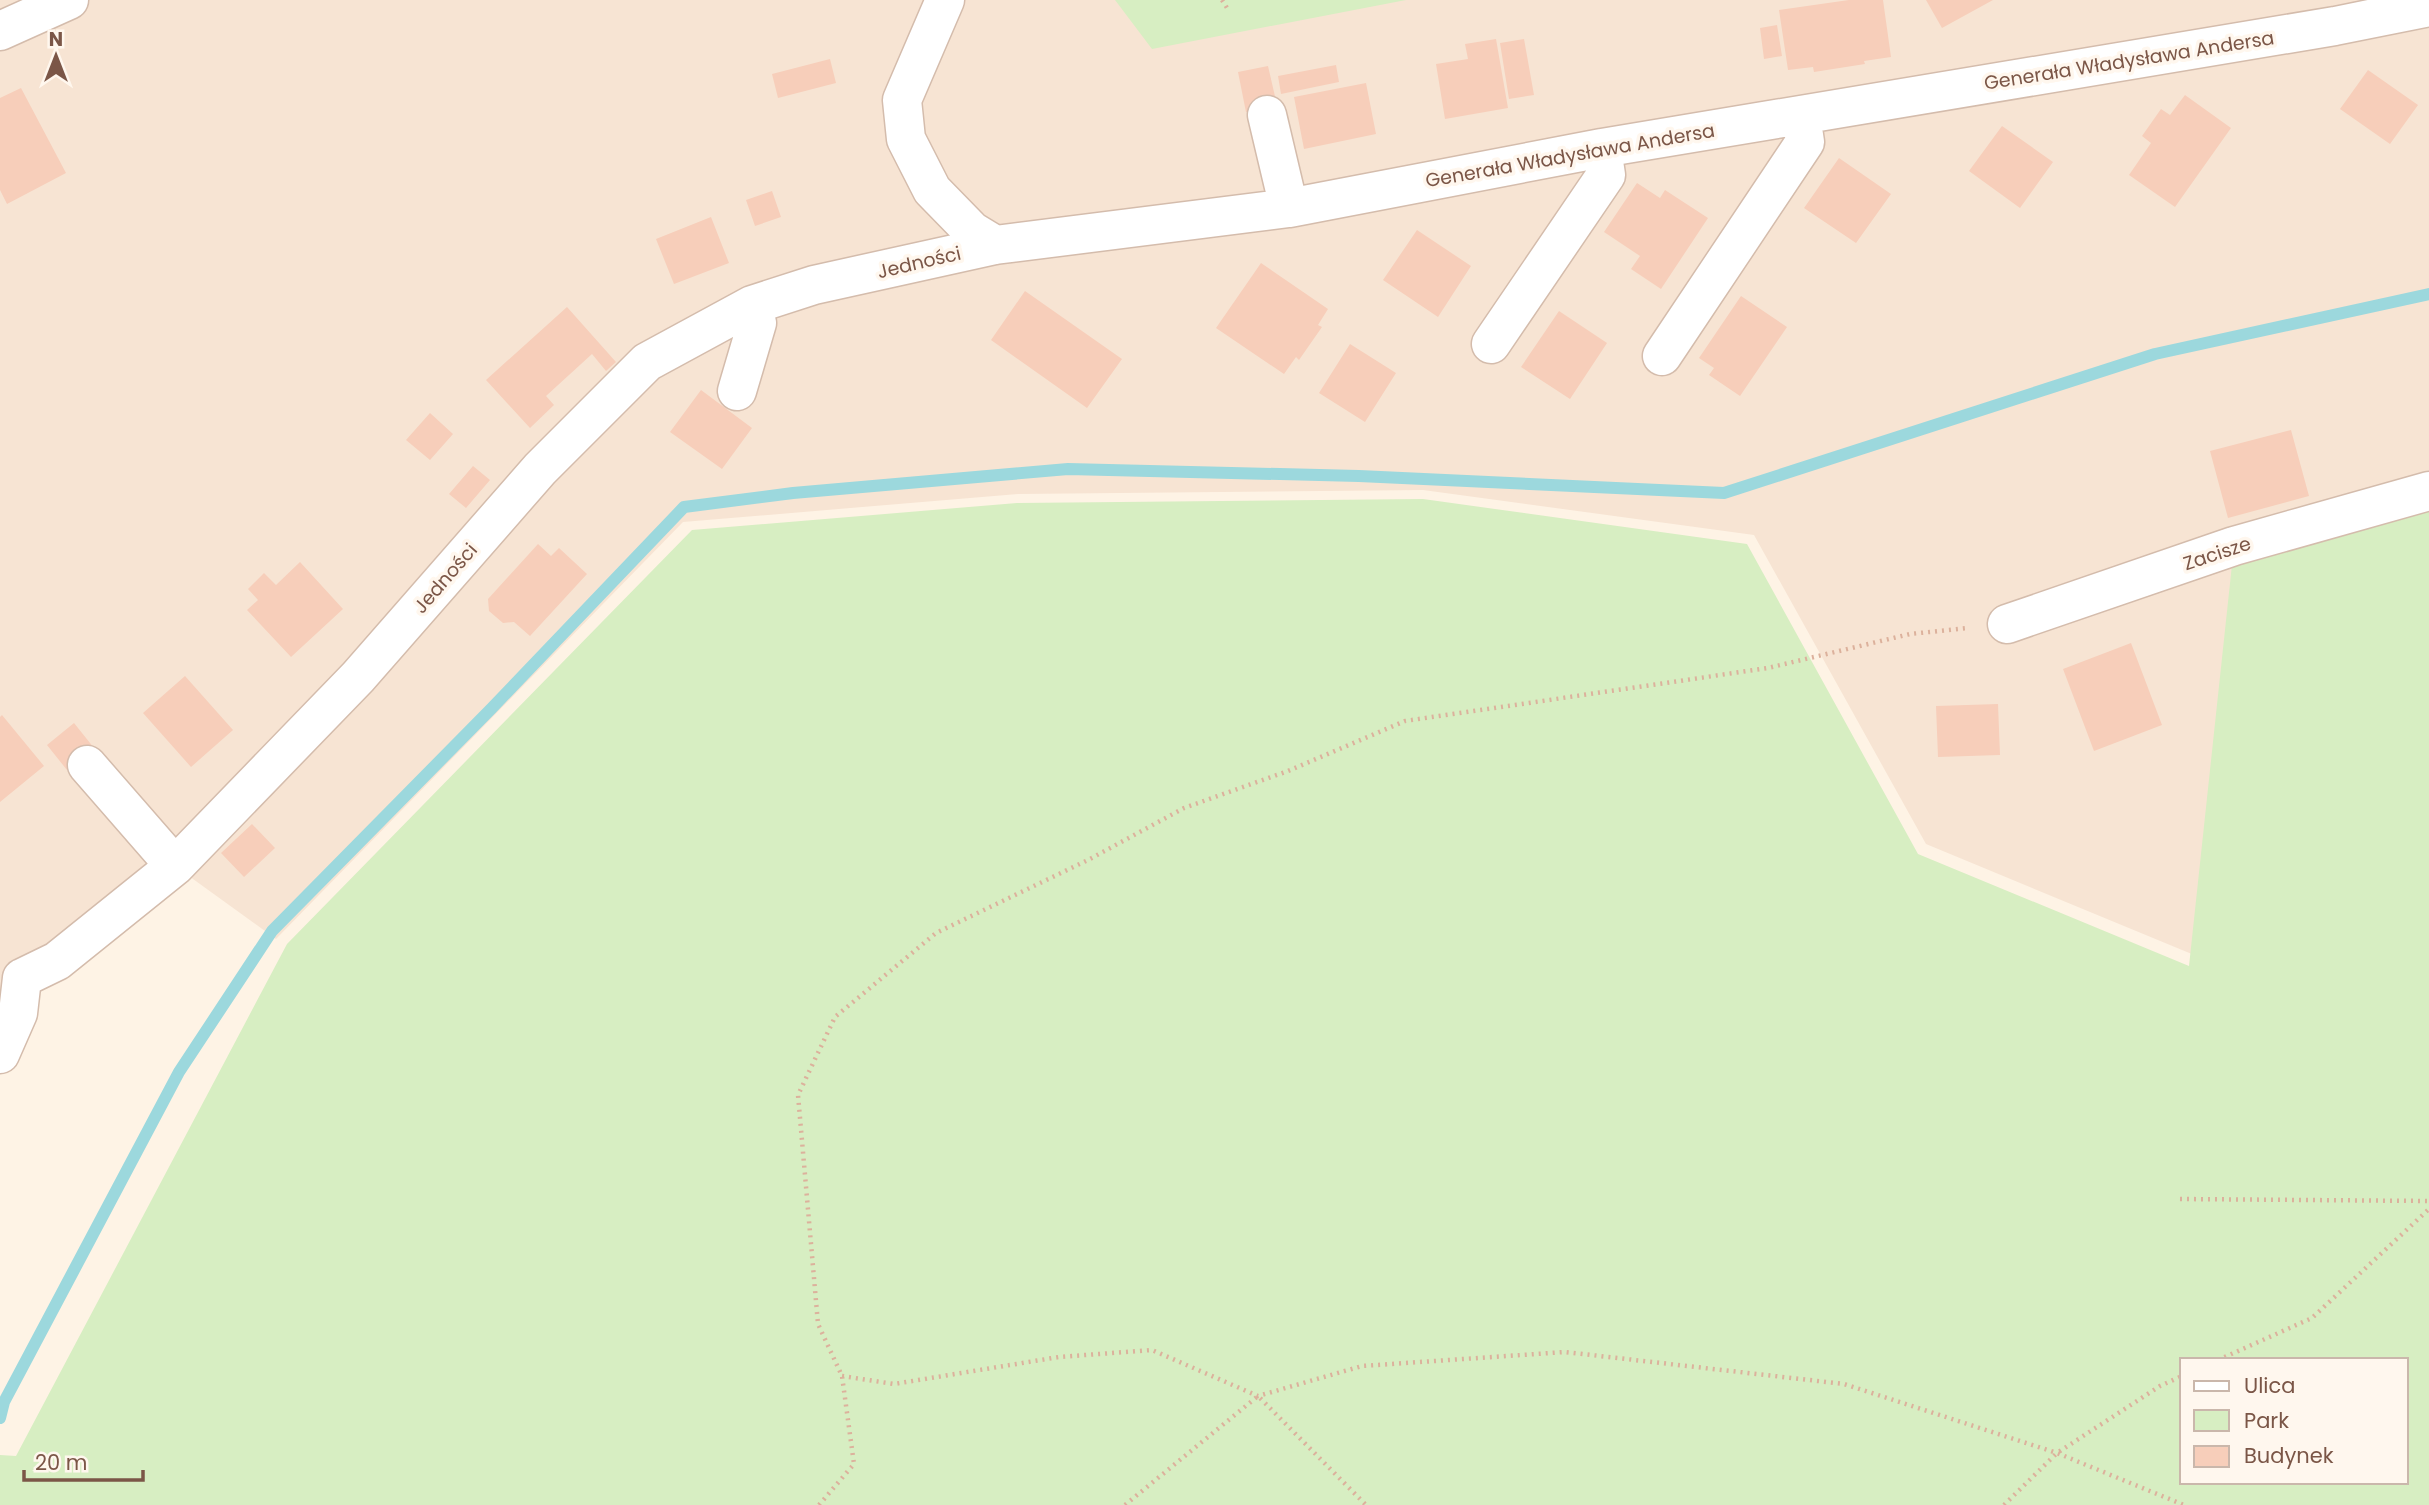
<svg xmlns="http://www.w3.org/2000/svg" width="2429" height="1505" font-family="Poppins,sans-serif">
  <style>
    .residential { fill: #f7e4d3 }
    .green { fill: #d7eec2; fill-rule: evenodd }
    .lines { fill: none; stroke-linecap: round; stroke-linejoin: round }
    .stream { stroke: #9cd8dd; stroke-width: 12 }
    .building { fill: #f7ceba }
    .minor-casing { stroke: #d4bcac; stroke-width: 41 }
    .path { stroke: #dcb19c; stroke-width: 4.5; stroke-dasharray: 2 5; stroke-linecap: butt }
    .minor { stroke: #fff; stroke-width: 38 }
    .labels { text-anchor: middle; stroke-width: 7; stroke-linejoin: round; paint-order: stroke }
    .street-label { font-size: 19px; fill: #7b5647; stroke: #fff7ee }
  </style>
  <rect width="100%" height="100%" fill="#fef3e5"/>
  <!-- residential -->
  <path class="residential" d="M 0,0 L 2429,0 L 2429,1101 L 2199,957 L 1926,844 L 1754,535 L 1423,490 L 1018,494 L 683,522 L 276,939 L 175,866 L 18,1013 L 0,1005 Z"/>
  <!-- green -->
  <path class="green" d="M 1115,0 L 1406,0 L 1152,49 Z
    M 2429,487 L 2429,1505 L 0,1505 L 0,1455 L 16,1456 L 287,944 L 692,530 L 1017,503 L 1423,499 L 1747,544 L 1918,854 L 2189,966 L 2234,546 ZM 2182,1360 L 2406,1360 L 2406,1482 L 2182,1482 Z"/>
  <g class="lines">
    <!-- stream -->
    <path class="stream" d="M 0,1418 L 4,1402 L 179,1072 L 272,931 L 491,709 L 684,507 L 793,493 L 1068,469 L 1359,476 L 1724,493 L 2155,354 L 2429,294"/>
  </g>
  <!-- building -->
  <path class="building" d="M 1849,0 L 1883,0 L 1891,57 L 1864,61 L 1865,64 L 1814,72 L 1813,67 L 1788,70 L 1779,10 Z
    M 1926,0 L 1993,0 L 1942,28 Z
    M 1777,25 L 1782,56 L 1764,59 L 1760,28 Z
    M 1496,39 L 1508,108 L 1445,119 L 1436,64 L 1468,59 L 1465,44 Z
    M 1524,39 L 1534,95 L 1509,99 L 1500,43 Z
    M 830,59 L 836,83 L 778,98 L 772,74 Z
    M 1336,65 L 1339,82 L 1281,94 L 1278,76 Z
    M 1268,66 L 1277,105 L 1246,112 L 1238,72 Z
    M 2368,70 L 2418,105 L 2390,144 L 2340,109 Z
    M 1366,83 L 1376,134 L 1304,149 L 1294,97 Z
    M 21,88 L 66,173 L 7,204 L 0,190 L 0,98 Z
    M 2185,95 L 2231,128 L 2175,207 L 2129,175 L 2151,143 L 2142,136 L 2161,109 L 2170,115 Z
    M 2002,126 L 2053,162 L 2020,208 L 1969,171 Z
    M 1839,158 L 1891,194 L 1856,243 L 1804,208 Z
    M 1637,183 L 1660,198 L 1665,190 L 1708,218 L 1661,289 L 1631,269 L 1640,256 L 1604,232 Z
    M 772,191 L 781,217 L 755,226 L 746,200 Z
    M 711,217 L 729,263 L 674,284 L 656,239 Z
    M 1417,230 L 1471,266 L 1438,317 L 1383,280 Z
    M 1261,263 L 1328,309 L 1318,325 L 1322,327 L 1299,360 L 1296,357 L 1284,374 L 1216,328 Z
    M 1025,291 L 1122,359 L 1087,408 L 991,340 Z
    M 1741,296 L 1787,327 L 1740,396 L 1709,375 L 1714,368 L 1699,358 Z
    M 567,307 L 616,362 L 606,371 L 592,354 L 546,396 L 554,405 L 530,428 L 486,380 Z
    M 1559,311 L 1607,343 L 1570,399 L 1521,367 Z
    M 1350,344 L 1396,373 L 1365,422 L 1319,393 Z
    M 701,390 L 752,428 L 722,469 L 670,432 Z
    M 430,413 L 453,434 L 430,460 L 406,440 Z
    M 2291,430 L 2309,496 L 2228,518 L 2210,451 Z
    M 473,466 L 490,480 L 466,508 L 449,494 Z
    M 538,544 L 551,556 L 559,548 L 587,574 L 530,636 L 514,622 L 503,623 L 489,611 L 488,599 Z
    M 300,562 L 343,609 L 291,657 L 247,610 L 258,600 L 248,589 L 264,573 L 276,585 Z
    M 2131,643 L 2162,725 L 2094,751 L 2063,669 Z
    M 185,676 L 233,730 L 191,767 L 143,713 Z
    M 1998,704 L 2000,755 L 1938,757 L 1936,706 Z
    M 2,715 L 44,766 L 0,802 L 0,717 Z
    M 74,723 L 94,748 L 67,770 L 47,745 Z
    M 252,824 L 275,848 L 244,877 L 221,853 Z"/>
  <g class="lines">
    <!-- minor casing -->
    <g class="minor-casing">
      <path id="minor" d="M 945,0 L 902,100 L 906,139 L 932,190 L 972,231 L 995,245
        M 0,31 L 69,0
        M 1267,115 L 1289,208
        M 1491,344 L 1606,175 L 1602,148
        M 1662,356 L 1805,142 L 1801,115
        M 737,391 L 757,323 L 752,305
        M 2007,624 L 2234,546 L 2429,491
        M 87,765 L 175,866
        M 22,978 L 57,961 L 175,866 L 358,677 L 540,469 L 647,362 L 752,305 L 814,285 L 995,245 L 1289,208 L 1602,148 L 2335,26 L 2429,7
        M 0,1054 L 18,1013 L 22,978"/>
    </g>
    <!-- path -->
    <path class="path" d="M 1222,0 L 1229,11
      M 2180,1199 L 2429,1201
      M 2218,1360 L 2312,1318 L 2429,1209
      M 842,1376 L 894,1384 L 1059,1357 L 1152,1350 L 1258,1396 L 1362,1366 L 1565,1352 L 1844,1384 L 2057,1453 L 2184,1505
      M 819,1505 L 854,1464 L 842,1376 L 818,1324 L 798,1095 L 835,1017 L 936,933 L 1088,860 L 1184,808 L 1288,771 L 1405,721 L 1768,668 L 1910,634 L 1968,628
      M 1125,1505 L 1258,1396 L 1366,1505
      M 2004,1505 L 2057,1453 L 2160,1386 L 2182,1376"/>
    <!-- minor -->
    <use href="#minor" class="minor"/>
  </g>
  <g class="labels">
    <!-- street labels -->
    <g class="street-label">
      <text transform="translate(2129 60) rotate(-9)" y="7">Generała Władysława Andersa</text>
      <text transform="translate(1570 155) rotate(-10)" y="7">Generała Władysława Andersa</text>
      <text transform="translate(919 262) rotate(-13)" y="7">Jedności</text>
      <text transform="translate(2217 553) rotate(-18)" y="7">Zacisze</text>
      <text transform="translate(445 578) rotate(-49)" y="7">Jedności</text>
    </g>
  </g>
  <!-- legend -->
  <rect x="2180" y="1358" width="228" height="126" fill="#fff7ee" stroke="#cab7ab" stroke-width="2"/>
  <rect x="2194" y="1381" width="35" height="10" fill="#ffffff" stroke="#cab7ab" stroke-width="2"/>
  <text x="2244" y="1393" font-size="21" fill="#7b5647">Ulica</text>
  <rect x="2194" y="1410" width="35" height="21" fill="#d7eec2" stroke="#cab7ab" stroke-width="2"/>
  <text x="2244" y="1428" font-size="21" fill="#7b5647">Park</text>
  <rect x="2194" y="1446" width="35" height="21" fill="#f7ceba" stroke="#cab7ab" stroke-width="2"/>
  <text x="2244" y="1463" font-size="21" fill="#7b5647">Budynek</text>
  <!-- north arrow -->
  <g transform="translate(56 56)" stroke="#fff7ee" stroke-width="5" paint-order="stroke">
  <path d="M0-5L12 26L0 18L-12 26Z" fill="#7b5647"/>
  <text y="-10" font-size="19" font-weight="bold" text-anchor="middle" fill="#7b5647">N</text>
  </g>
  <!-- scale -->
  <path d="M24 1470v10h119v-10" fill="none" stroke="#7b5647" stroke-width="3.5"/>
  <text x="35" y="1470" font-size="21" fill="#7b5647" stroke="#fff7ee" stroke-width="5" paint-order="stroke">20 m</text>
</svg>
